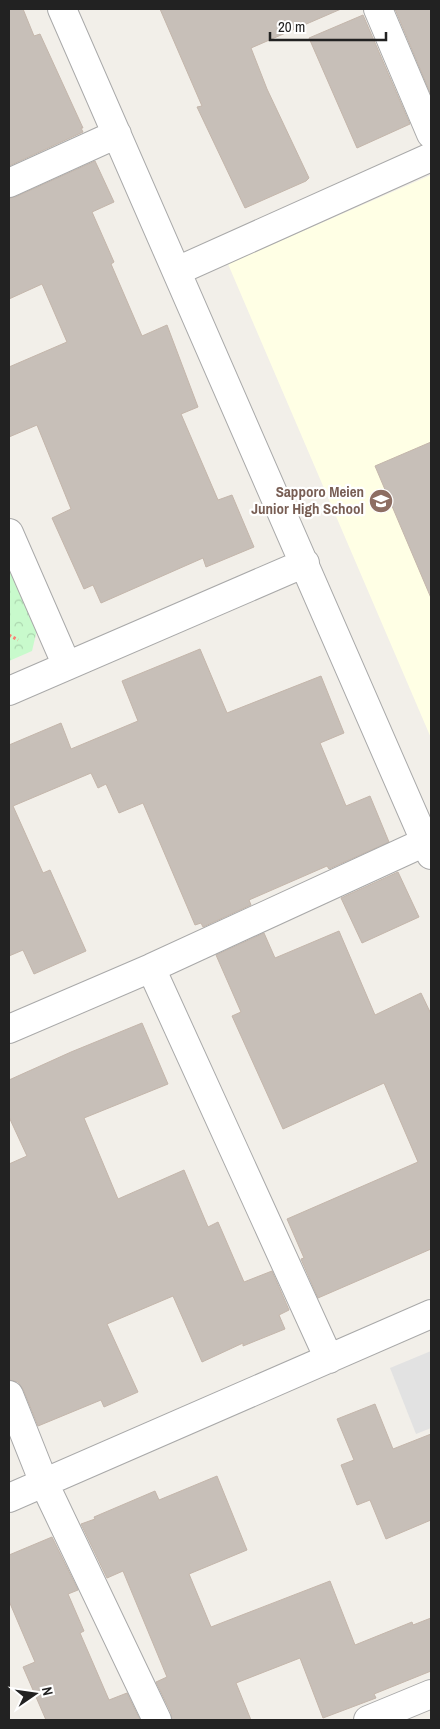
<svg xmlns="http://www.w3.org/2000/svg" width="440" height="1729" font-family="'Archivo Narrow',sans-serif">
  <style>
    .education { fill: #ffffe5 }
    .park { fill: url(#park-crowns) }
    .parking { fill: #e2e2e2 }
    .building { fill: #c7bfb8; stroke: #c4b6ab }
    .lines { fill: none; stroke-linecap: round; stroke-linejoin: round }
    .minor-casing { stroke: #a9a9a9; stroke-width: 30 }
    .path { stroke: #fa8072; stroke-width: 3; stroke-dasharray: 2.5 2.5; stroke-linecap: butt }
    .minor { stroke: #fff; stroke-width: 28 }
    .labels { text-anchor: middle; stroke-width: 4.5; stroke-linejoin: round; paint-order: stroke }
    .education-label { font-size: 15px; font-weight: bold; fill: #785e54; stroke: #fff; text-anchor: end }
  </style>
  <defs>
    <pattern id="park-crowns" width="20" height="18" patternUnits="userSpaceOnUse" patternTransform="scale(1.25)"><rect width="20" height="18" fill="#c8facc"/><path d="M2 6a3 3 0 1 1 6 0M12 15a3 3 0 1 1 6 0" fill="none" stroke="#acd6af"/></pattern>
  </defs>
  <rect width="100%" height="100%" fill="#f2efe9"/>
  <!-- education -->
  <path class="education" d="M 431,175 L 431,738 L 228,264 Z"/>
  <!-- park -->
  <path class="park" d="M 9,566 L 37,630 L 32,651 L 9,661 Z"/>
  <!-- parking -->
  <path class="parking" d="M 431,1351 L 431,1428 L 416,1434 L 390,1368 Z"/>
  <!-- building -->
  <path class="building" d="M 9,9 L 23,9 L 34,36 L 40,34 L 83,128 L 81,128 L 83,132 L 9,166 Z
    M 160,9 L 341,9 L 251,48 L 267,89 L 309,178 L 306,181 L 245,208 L 197,107 L 202,106 Z
    M 395,9 L 431,9 L 431,95 Z
    M 363,15 L 410,124 L 357,148 L 309,38 Z
    M 95,161 L 114,202 L 92,212 L 114,262 L 111,264 L 142,336 L 167,325 L 198,407 L 181,414 L 218,500 L 232,495 L 254,547 L 206,567 L 203,558 L 101,603 L 93,585 L 84,589 L 52,518 L 71,509 L 37,425 L 9,437 L 9,367 L 67,342 L 42,284 L 9,299 L 9,198 L 15,197 Z
    M 431,442 L 431,598 L 375,466 Z
    M 200,649 L 227,713 L 321,676 L 344,733 L 320,743 L 346,806 L 370,796 L 389,842 L 329,869 L 327,866 L 249,900 L 251,905 L 203,927 L 201,923 L 195,925 L 143,803 L 119,813 L 106,784 L 98,788 L 91,773 L 13,806 L 43,873 L 50,870 L 86,951 L 34,974 L 23,950 L 9,956 L 9,745 L 61,723 L 71,749 L 138,721 L 122,681 Z
    M 398,872 L 419,917 L 362,943 L 341,898 Z
    M 339,931 L 375,1015 L 421,993 L 431,1014 L 431,1249 L 318,1298 L 301,1259 L 304,1258 L 287,1219 L 418,1162 L 384,1083 L 283,1129 L 232,1016 L 241,1012 L 216,955 L 264,933 L 275,958 Z
    M 142,1023 L 168,1084 L 84,1118 L 118,1199 L 184,1170 L 208,1227 L 218,1222 L 244,1282 L 272,1271 L 289,1310 L 279,1315 L 285,1329 L 243,1346 L 243,1343 L 202,1362 L 173,1296 L 107,1324 L 138,1392 L 104,1407 L 101,1400 L 38,1426 L 23,1389 L 18,1382 L 9,1380 L 9,1164 L 27,1156 L 9,1117 L 9,1080 L 71,1052 Z
    M 375,1404 L 393,1449 L 431,1434 L 431,1520 L 386,1539 L 370,1500 L 357,1505 L 341,1465 L 354,1460 L 337,1419 Z
    M 217,1476 L 247,1550 L 189,1574 L 211,1627 L 330,1581 L 355,1645 L 412,1622 L 413,1625 L 431,1618 L 431,1671 L 374,1694 L 376,1698 L 323,1718 L 300,1658 L 236,1683 L 251,1720 L 172,1720 L 171,1713 L 156,1682 L 167,1677 L 123,1571 L 107,1578 L 81,1524 L 95,1519 L 94,1517 L 155,1491 L 159,1500 Z
    M 52,1537 L 78,1590 L 68,1594 L 84,1631 L 80,1633 L 109,1700 L 127,1693 L 140,1720 L 46,1720 L 23,1667 L 35,1662 L 9,1601 L 9,1555 Z"/>
  <g class="lines">
    <!-- minor casing -->
    <g class="minor-casing">
      <path id="minor" d="M 62,9 L 431,855
        M 378,9 L 431,134
        M 9,183 L 117,134
        M 177,271 L 431,157
        M 9,533 L 67,666
        M 9,691 L 305,563
        M 151,968 L 329,1359
        M 9,1029 L 151,968 L 425,842
        M 9,1395 L 44,1483 L 157,1720
        M 9,1498 L 431,1314
        M 368,1720 L 431,1694"/>
    </g>
    <!-- path -->
    <path class="path" d="M 9,635 L 18,640"/>
    <!-- minor -->
    <use href="#minor" class="minor"/>
  </g>
  <!-- icons -->
  <defs>
    <g id="school-disc" transform="scale(1.25)"><circle r="9.5" fill="#8d6e63" stroke="#fff"/><path d="M0-5L7-2L0 1L-7-2ZM-4 1L0 2.5L4 1V4Q0 6-4 4Z" fill="#fff"/></g>
  </defs>
  <g fill-rule="evenodd">
    <use href="#school-disc" x="381" y="501"/>
  </g>
  <g class="labels">
    <!-- education labels -->
    <g class="education-label">
      <text x="364" y="497">Sapporo Meien<tspan x="364" dy="17">Junior High School</tspan></text>
    </g>
  </g>
  <!-- border -->
  <rect width="440" height="1729" fill="none" stroke="#222222" stroke-width="20"/>
  <!-- north arrow -->
  <g transform="translate(35 1694) rotate(77)" stroke="#ffffff" stroke-width="4" paint-order="stroke">
  <path d="M0-4L9 19L0 12L-9 19Z" fill="#222222"/>
  <text y="-8" font-size="14" font-weight="bold" text-anchor="middle" fill="#222222">N</text>
  </g>
  <!-- scale -->
  <path d="M270 32v8h116v-8" fill="none" stroke="#222222" stroke-width="2.5"/>
  <text x="278" y="32" font-size="15" fill="#222222" stroke="#ffffff" stroke-width="4" paint-order="stroke">20 m</text>
</svg>
